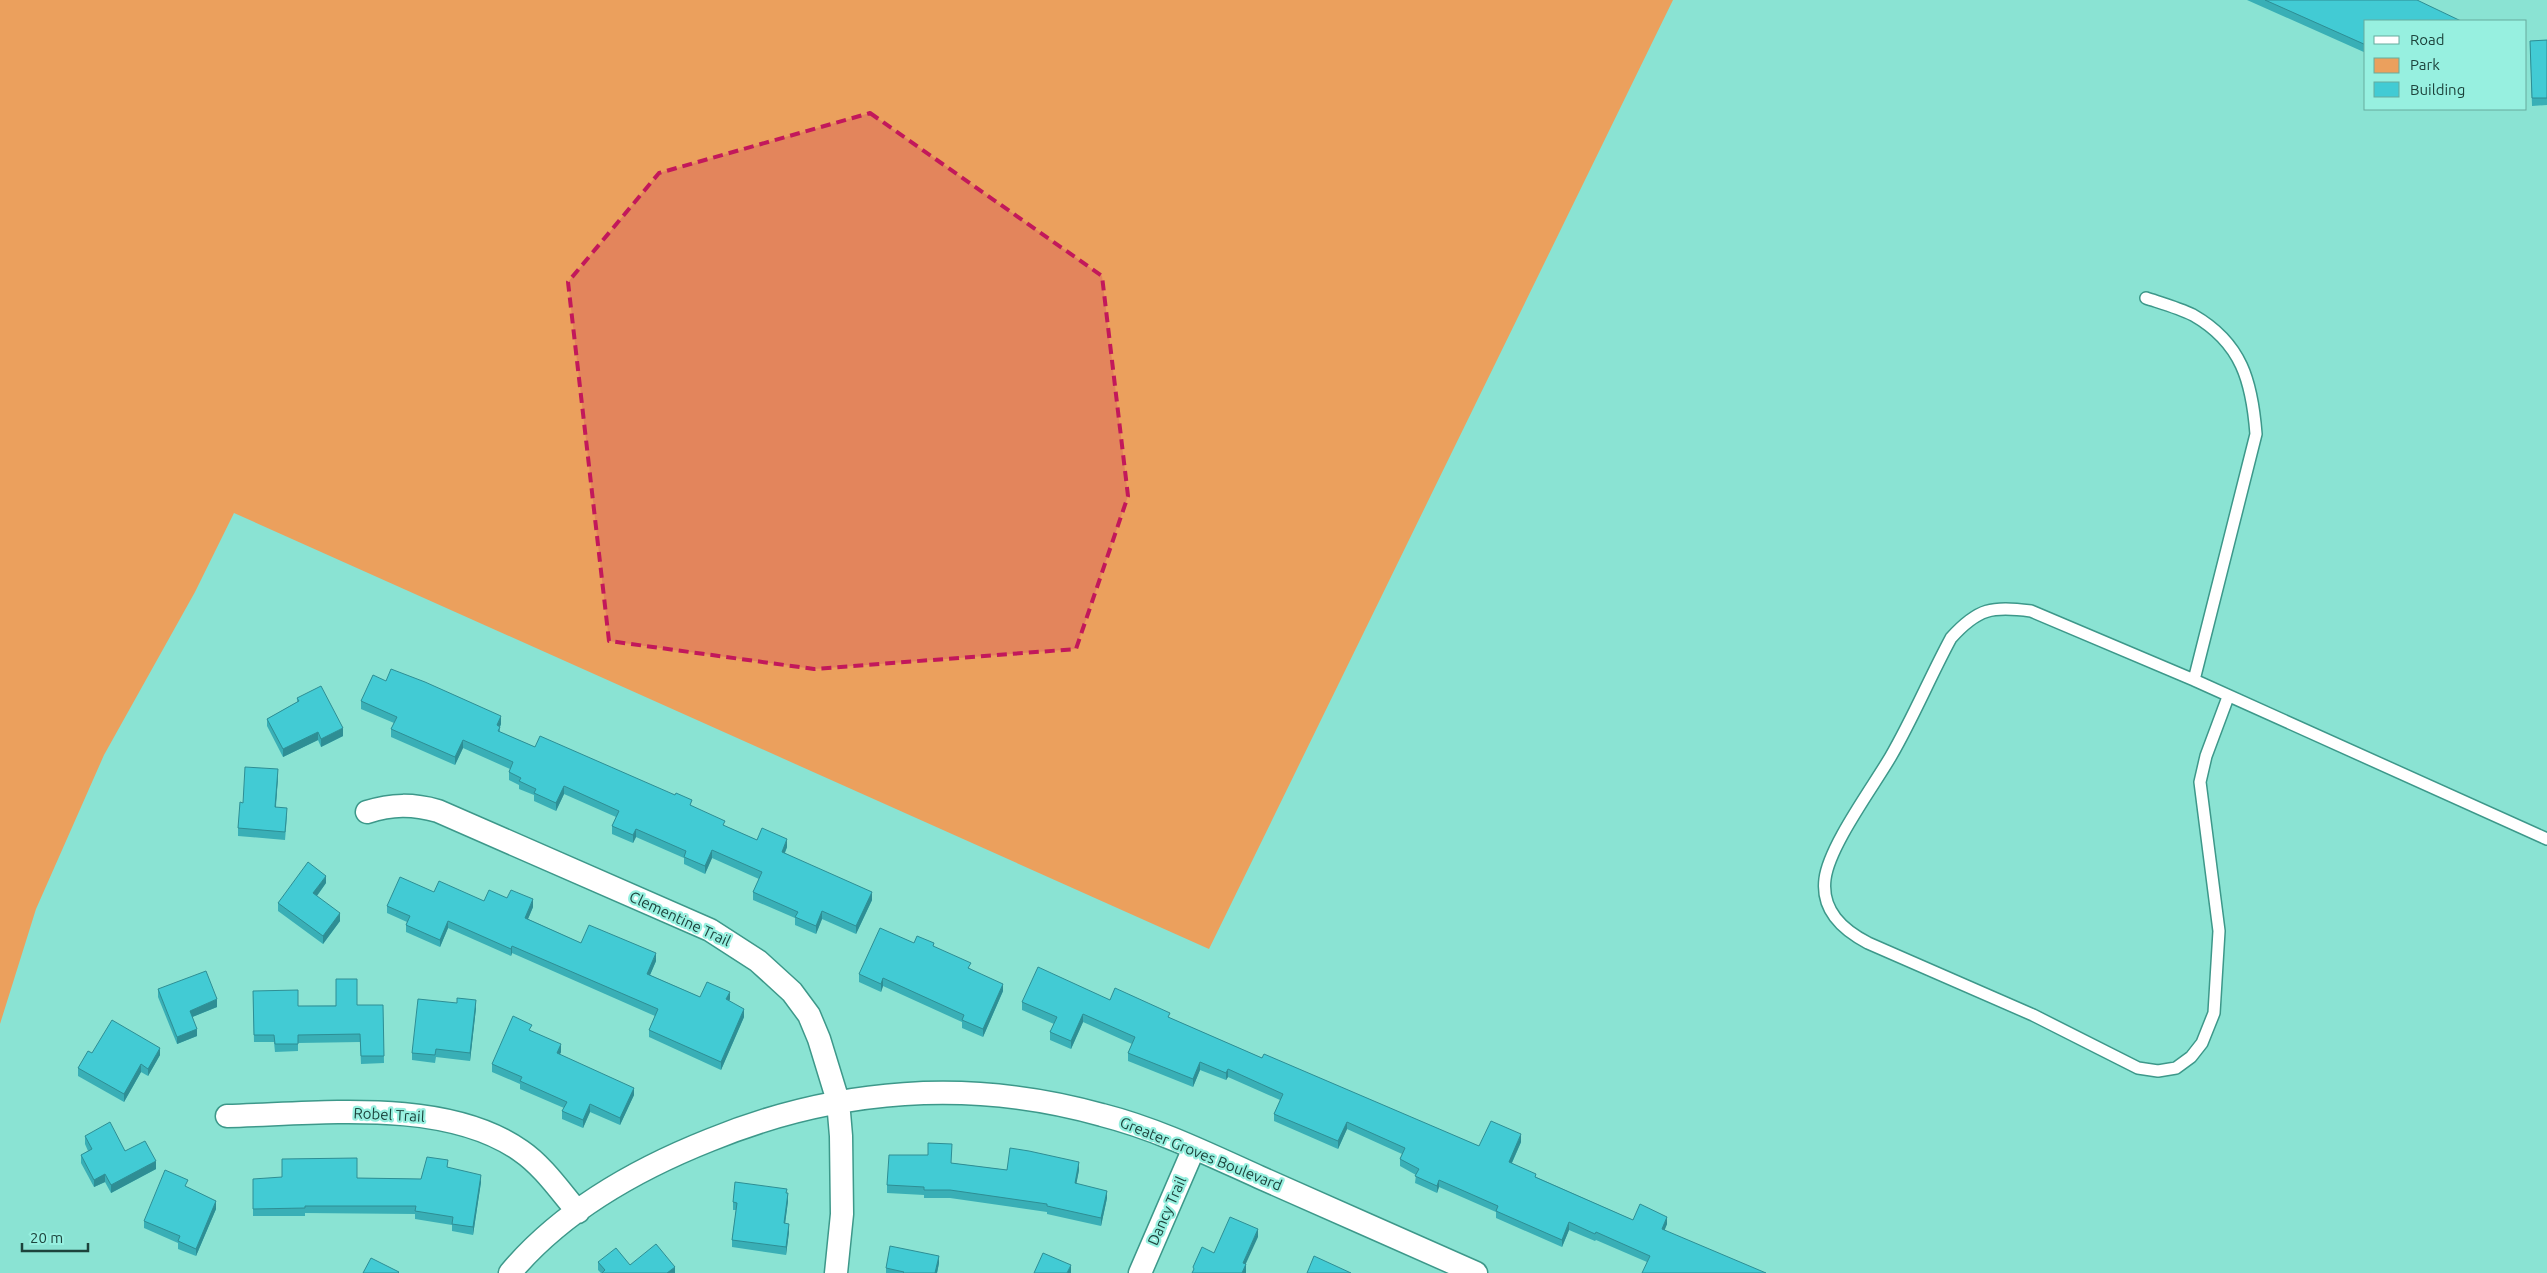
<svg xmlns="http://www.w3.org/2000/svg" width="2547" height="1273" font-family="Ubuntu,sans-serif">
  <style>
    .green { fill: #eba05d }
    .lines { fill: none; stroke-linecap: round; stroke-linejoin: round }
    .lane-casing { stroke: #3d988a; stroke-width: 14 }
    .street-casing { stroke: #3d988a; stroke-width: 25 }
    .lane { stroke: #fff; stroke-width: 11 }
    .street { stroke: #fff; stroke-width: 22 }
    .wall { fill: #39afb6 }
    .shaded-wall { fill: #2e8e94 }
    .building { fill: #42cbd4; stroke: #2e8e94 }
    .marked { fill: #c2185b; fill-opacity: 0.2; stroke: #c2185b; stroke-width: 4; stroke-dasharray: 10 6; stroke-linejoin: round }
    .labels { text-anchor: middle; stroke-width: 4.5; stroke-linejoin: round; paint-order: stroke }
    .street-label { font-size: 15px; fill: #1d433c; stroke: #97f0e0 }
  </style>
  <rect width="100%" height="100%" fill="#8ae3d3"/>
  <!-- green -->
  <path class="green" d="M 0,0 L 1673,0 L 1209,949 L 234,513 L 195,592 L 104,755 L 36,909 L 0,1024 Z"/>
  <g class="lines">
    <!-- lane casing -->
    <g class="lane-casing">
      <path id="lane" d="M 2146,298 C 2161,303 2179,308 2193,315 C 2242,343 2252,382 2256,434 L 2194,680
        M 2228,697 L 2206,756 L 2200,782 L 2219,931 L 2214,1013 L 2202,1043 L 2191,1057 L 2176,1068 L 2158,1071 L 2138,1068 L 2033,1015 L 1868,943 C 1843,930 1821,911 1825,879 C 1829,846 1873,787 1891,756 C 1913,718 1930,677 1951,638 C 1978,608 1992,606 2031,611 L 2194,680 L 2547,839"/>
    </g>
    <!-- street casing -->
    <g class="street-casing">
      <path id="street" d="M 367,812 C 392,804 413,804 438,811 L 710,930 L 758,961 L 792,992 L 809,1015 L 819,1039 L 838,1101 L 841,1136 L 842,1214 L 836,1273
        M 227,1116 C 316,1114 445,1097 521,1151 C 543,1166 560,1191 578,1212
        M 510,1273 C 561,1212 637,1169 710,1140 C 837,1088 970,1078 1102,1115 C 1157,1129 1208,1154 1259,1177 C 1331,1209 1404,1241 1476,1273
        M 1140,1273 L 1194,1148"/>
    </g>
    <!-- lane -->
    <use href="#lane" class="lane"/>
    <!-- street -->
    <use href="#street" class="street"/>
  </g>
  <!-- wall -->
  <path class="wall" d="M 2247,0 L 2417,0 L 2366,21 L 2366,53 Z
    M 2547,40 L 2547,105 L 2532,106 L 2530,41 Z
    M 386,681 L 501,724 L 500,727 L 500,732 L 535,747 L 692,806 L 725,826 L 757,840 L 787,847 L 785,853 L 872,900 L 856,934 L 822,919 L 816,934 L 795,925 L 795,918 L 753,900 L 753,892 L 759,879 L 712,858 L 705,874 L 684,864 L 684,858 L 636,837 L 633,843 L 612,834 L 612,826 L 616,817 L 564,794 L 556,811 L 534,801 L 534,795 L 519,789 L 519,785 L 509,780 L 509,772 L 510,769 L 463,748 L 455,765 L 391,737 L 391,729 L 394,723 L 361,709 L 361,701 Z
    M 297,698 L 343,736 L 321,747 L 318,740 L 283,757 L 267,726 L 267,719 L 297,702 Z
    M 278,777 L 276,807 L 287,816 L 285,840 L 238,836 L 238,828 L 243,803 Z
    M 326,883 L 317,896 L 340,921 L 323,944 L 278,911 L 278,903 Z
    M 434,892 L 484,901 L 507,898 L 533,907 L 528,919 L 581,943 L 656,961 L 650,975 L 700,997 L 730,999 L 729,1001 L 744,1017 L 721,1070 L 649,1037 L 649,1030 L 655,1016 L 512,953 L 511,956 L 448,928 L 440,947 L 406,932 L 406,925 L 407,922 L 387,913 L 387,906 Z
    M 914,943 L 934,947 L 971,969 L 1003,991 L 983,1037 L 962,1028 L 962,1022 L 883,986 L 881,992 L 859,982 L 859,974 Z
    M 158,989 L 217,1007 L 192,1017 L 197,1036 L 177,1044 L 158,997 Z
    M 253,991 L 298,1006 L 383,1005 L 384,1063 L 361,1064 L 360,1042 L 298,1043 L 298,1051 L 275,1052 L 274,1042 L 254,1042 Z
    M 1110,1000 L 1170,1018 L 1262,1058 L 1479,1146 L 1521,1142 L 1512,1163 L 1536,1177 L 1633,1220 L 1667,1224 L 1647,1262 L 1596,1240 L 1595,1241 L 1569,1230 L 1562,1247 L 1496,1218 L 1496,1212 L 1439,1187 L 1437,1193 L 1415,1183 L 1416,1175 L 1400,1166 L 1400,1159 L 1402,1154 L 1347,1129 L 1338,1149 L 1274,1121 L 1274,1114 L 1280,1100 L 1228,1077 L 1226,1080 L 1200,1070 L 1193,1087 L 1128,1061 L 1128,1053 L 1132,1044 L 1083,1022 L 1071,1049 L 1050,1040 L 1050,1032 L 1054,1024 L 1022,1010 L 1022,1002 Z
    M 476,1008 L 470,1061 L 436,1057 L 435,1063 L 412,1060 L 412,1053 Z
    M 532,1031 L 561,1052 L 559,1055 L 634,1095 L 620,1125 L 590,1112 L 583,1128 L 562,1119 L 562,1111 L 564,1108 L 520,1089 L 520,1084 L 492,1072 L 492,1064 Z
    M 92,1053 L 160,1055 L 148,1076 L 141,1072 L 124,1102 L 78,1076 L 78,1068 Z
    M 85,1136 L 125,1151 L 156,1169 L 111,1193 L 105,1182 L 94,1187 L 81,1163 L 81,1155 L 88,1151 L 85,1144 Z
    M 951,1163 L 1007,1170 L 1079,1170 L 1076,1184 L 1107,1198 L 1101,1226 L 1047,1214 L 1047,1212 L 950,1198 L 924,1198 L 924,1195 L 887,1193 L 887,1185 Z
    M 448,1167 L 481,1182 L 473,1235 L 452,1231 L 452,1225 L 415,1219 L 415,1214 L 305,1213 L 305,1216 L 253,1216 L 253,1179 L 357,1178 L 421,1179 Z
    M 188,1187 L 216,1209 L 196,1256 L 178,1249 L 178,1243 L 144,1228 L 144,1221 Z
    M 787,1193 L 788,1201 L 785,1224 L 789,1232 L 786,1255 L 732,1247 L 732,1240 L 736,1210 L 733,1210 L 733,1202 Z
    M 598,1262 L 630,1265 L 675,1273 L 601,1273 L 598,1270 Z
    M 939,1263 L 937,1273 L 886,1273 L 886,1268 Z"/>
  <!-- shaded-wall -->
  <path class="shaded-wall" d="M 501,716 L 501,724 L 497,733 L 497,725 Z
    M 343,728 L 343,736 L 321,747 L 321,739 Z
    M 318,732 L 318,740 L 283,757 L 283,749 Z
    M 463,740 L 463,748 L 455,765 L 455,757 Z
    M 278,769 L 278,777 L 275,815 L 275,807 Z
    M 564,786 L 564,794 L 556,811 L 556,803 Z
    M 636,829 L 636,837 L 633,843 L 633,835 Z
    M 787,839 L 787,847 L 782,859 L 782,852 Z
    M 712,850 L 712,858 L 705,874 L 705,866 Z
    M 326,876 L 326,883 L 313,901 L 313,893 Z
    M 872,892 L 872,900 L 856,934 L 856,926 Z
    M 533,899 L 533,907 L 525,926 L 525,918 Z
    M 822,911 L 822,919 L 816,934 L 816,926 Z
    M 340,913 L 340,921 L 323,944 L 323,936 Z
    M 448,921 L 448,928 L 440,947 L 440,940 Z
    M 512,946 L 512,953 L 511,956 L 511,949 Z
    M 656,953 L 656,961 L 647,982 L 647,974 Z
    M 883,978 L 883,986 L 881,992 L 881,984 Z
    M 1003,984 L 1003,991 L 983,1037 L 983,1029 Z
    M 730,992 L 730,999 L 726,1007 L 726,999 Z
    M 217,999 L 217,1007 L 190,1018 L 190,1011 Z
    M 476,1000 L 476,1008 L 470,1061 L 470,1053 Z
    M 744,1009 L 744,1017 L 721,1070 L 721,1062 Z
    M 1083,1014 L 1083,1022 L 1071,1049 L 1071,1041 Z
    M 197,1029 L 197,1036 L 177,1044 L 177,1037 Z
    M 561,1044 L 561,1052 L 557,1061 L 557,1053 Z
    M 160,1048 L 160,1055 L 148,1076 L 148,1069 Z
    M 1200,1062 L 1200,1070 L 1193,1087 L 1193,1079 Z
    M 141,1064 L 141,1072 L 124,1102 L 124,1094 Z
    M 1228,1069 L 1228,1077 L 1226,1080 L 1226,1073 Z
    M 634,1088 L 634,1095 L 620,1125 L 620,1118 Z
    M 590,1104 L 590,1112 L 583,1128 L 583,1120 Z
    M 1347,1122 L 1347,1129 L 1338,1149 L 1338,1141 Z
    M 1521,1134 L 1521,1142 L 1509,1169 L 1509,1162 Z
    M 156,1161 L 156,1169 L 111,1193 L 111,1185 Z
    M 1079,1162 L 1079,1170 L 1075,1191 L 1075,1183 Z
    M 105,1174 L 105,1182 L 94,1187 L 94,1180 Z
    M 481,1175 L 481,1182 L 473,1235 L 473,1227 Z
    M 1439,1180 L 1439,1187 L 1437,1193 L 1437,1186 Z
    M 1107,1191 L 1107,1198 L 1101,1226 L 1101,1218 Z
    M 788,1193 L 788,1201 L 784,1231 L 784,1223 Z
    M 216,1201 L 216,1209 L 196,1256 L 196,1249 Z
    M 1667,1217 L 1667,1224 L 1662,1237 L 1662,1229 Z
    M 1569,1222 L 1569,1230 L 1562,1247 L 1562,1240 Z
    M 789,1224 L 789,1232 L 786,1255 L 786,1247 Z
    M 1258,1229 L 1258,1237 L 1243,1270 L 1243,1263 Z
    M 939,1256 L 939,1263 L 937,1273 L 935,1273 Z
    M 1246,1264 L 1246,1273 L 1242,1273 Z
    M 1071,1265 L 1071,1273 L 1067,1273 Z
    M 675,1267 L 675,1273 L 667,1273 Z"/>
  <!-- building -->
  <path class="building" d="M 2265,0 L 2417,0 L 2461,21 L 2366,21 L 2366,45 Z
    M 2547,40 L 2547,98 L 2532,98 L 2530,41 Z
    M 391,669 L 425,682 L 501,716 L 497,725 L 500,727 L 498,731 L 535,747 L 540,736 L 675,795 L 676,793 L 692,800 L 690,805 L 725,821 L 723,825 L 757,840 L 762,828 L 787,839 L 782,852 L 872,892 L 856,926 L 822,911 L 816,926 L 795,917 L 798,912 L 753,892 L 762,872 L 712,850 L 705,866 L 684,857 L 686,851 L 636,829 L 633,835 L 612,826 L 619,811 L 564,786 L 556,803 L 534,793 L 536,789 L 519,781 L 521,778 L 509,772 L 513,762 L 463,740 L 455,757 L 391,729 L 397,717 L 361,701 L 373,675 L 386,681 Z
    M 321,686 L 343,728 L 321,739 L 318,732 L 283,749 L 267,719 L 299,701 L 297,698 Z
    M 245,767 L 278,769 L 275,807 L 287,808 L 285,832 L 238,828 L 240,802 L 243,803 Z
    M 308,862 L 326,876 L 313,893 L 340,913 L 323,936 L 278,903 Z
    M 400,877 L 434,892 L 439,881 L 484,901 L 489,890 L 507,898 L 511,890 L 533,899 L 525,918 L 581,943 L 589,925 L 656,953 L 647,974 L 700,997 L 707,982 L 730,992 L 726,999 L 744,1009 L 721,1062 L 649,1030 L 658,1009 L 512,946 L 511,949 L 448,921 L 440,940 L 406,925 L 410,916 L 387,906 Z
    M 880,928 L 914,943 L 917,936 L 934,943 L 933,946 L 971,963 L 968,968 L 1003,984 L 983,1029 L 962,1020 L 964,1015 L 883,978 L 881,984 L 859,974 Z
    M 1038,967 L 1110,1000 L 1115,988 L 1170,1013 L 1168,1017 L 1262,1058 L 1264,1054 L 1479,1146 L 1491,1121 L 1521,1134 L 1509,1162 L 1536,1174 L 1535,1177 L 1633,1220 L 1640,1204 L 1667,1217 L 1662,1229 L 1766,1273 L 1642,1273 L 1650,1256 L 1596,1232 L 1595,1234 L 1569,1222 L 1562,1240 L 1496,1211 L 1498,1206 L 1439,1180 L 1437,1186 L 1415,1176 L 1419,1169 L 1400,1159 L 1405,1148 L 1347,1122 L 1338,1141 L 1274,1114 L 1283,1094 L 1228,1069 L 1226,1073 L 1200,1062 L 1193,1079 L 1128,1053 L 1135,1037 L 1083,1014 L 1071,1041 L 1050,1032 L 1057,1017 L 1022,1002 Z
    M 206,971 L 217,999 L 190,1011 L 197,1029 L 177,1037 L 158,989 Z
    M 336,979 L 357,979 L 357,1005 L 383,1005 L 384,1056 L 361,1056 L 360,1034 L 298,1035 L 298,1044 L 275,1044 L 274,1035 L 254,1035 L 253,991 L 298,990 L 298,1006 L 336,1006 Z
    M 457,998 L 476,1000 L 470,1053 L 436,1049 L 435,1055 L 412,1053 L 418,999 L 457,1003 Z
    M 513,1016 L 532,1025 L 529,1030 L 561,1044 L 557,1053 L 634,1088 L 620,1118 L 590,1104 L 583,1120 L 562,1111 L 567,1102 L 520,1081 L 522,1077 L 492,1064 Z
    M 112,1020 L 160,1048 L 148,1069 L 141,1064 L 124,1094 L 78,1068 L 88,1051 L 92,1053 Z
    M 110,1122 L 125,1151 L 145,1141 L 156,1161 L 111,1185 L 105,1174 L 94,1180 L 81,1155 L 92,1149 L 85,1136 Z
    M 928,1143 L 952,1144 L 951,1163 L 1007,1170 L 1010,1148 L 1029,1151 L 1079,1162 L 1075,1183 L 1107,1191 L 1101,1218 L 1047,1206 L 1047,1204 L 950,1190 L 924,1190 L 924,1187 L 887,1185 L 889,1155 L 928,1155 Z
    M 427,1157 L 448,1160 L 447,1167 L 481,1175 L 473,1227 L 452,1224 L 453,1217 L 415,1211 L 416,1206 L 305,1206 L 305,1208 L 253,1209 L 253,1179 L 282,1177 L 282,1159 L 357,1158 L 357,1178 L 421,1179 Z
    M 165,1170 L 188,1180 L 185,1186 L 216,1201 L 196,1249 L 178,1241 L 180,1236 L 144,1221 Z
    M 735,1182 L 787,1189 L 786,1193 L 788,1193 L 784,1223 L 789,1224 L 786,1247 L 732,1240 L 737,1203 L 733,1202 Z
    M 1230,1217 L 1258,1229 L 1243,1263 L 1246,1264 L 1242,1273 L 1192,1273 L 1194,1269 L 1193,1267 L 1202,1247 L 1214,1253 Z
    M 656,1244 L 675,1267 L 667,1273 L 602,1273 L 605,1270 L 598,1262 L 616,1248 L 630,1265 Z
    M 890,1246 L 939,1256 L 935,1273 L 903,1273 L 904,1272 L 886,1268 Z
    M 1043,1253 L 1071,1265 L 1067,1273 L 1034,1273 Z
    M 1314,1256 L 1351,1273 L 1307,1273 Z
    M 371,1258 L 399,1272 L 398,1273 L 363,1273 Z"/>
  <!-- marked area -->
  <path class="marked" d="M 870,113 L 1102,276 L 1128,496 L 1076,649 L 814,669 L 609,641 L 568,282 L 659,173 Z"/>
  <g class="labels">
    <!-- street labels -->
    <g class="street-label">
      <text transform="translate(680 919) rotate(25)" y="5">Clementine Trail</text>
      <text transform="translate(389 1115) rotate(3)" y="5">Robel Trail</text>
      <text transform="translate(1201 1154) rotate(22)" y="5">Greater Groves Boulevard</text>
      <text transform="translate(1167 1211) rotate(-66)" y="5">Dancy Trail</text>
    </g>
  </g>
  <!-- legend -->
  <rect x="2364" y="20" width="162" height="90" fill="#97f0e0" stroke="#66ab9e"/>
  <rect x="2374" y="36" width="25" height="8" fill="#ffffff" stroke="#66ab9e"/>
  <text x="2410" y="45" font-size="15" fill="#1d433c">Road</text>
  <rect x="2374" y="58" width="25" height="15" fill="#eba05d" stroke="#66ab9e"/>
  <text x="2410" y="70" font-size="15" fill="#1d433c">Park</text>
  <rect x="2374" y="82" width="25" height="15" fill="#42cbd4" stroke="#66ab9e"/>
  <text x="2410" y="95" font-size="15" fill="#1d433c">Building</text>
  <!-- scale -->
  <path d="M22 1243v8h66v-8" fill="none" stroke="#1d433c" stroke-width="2.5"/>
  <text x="30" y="1243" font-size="15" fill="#1d433c" stroke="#97f0e0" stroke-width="4" paint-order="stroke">20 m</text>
</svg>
